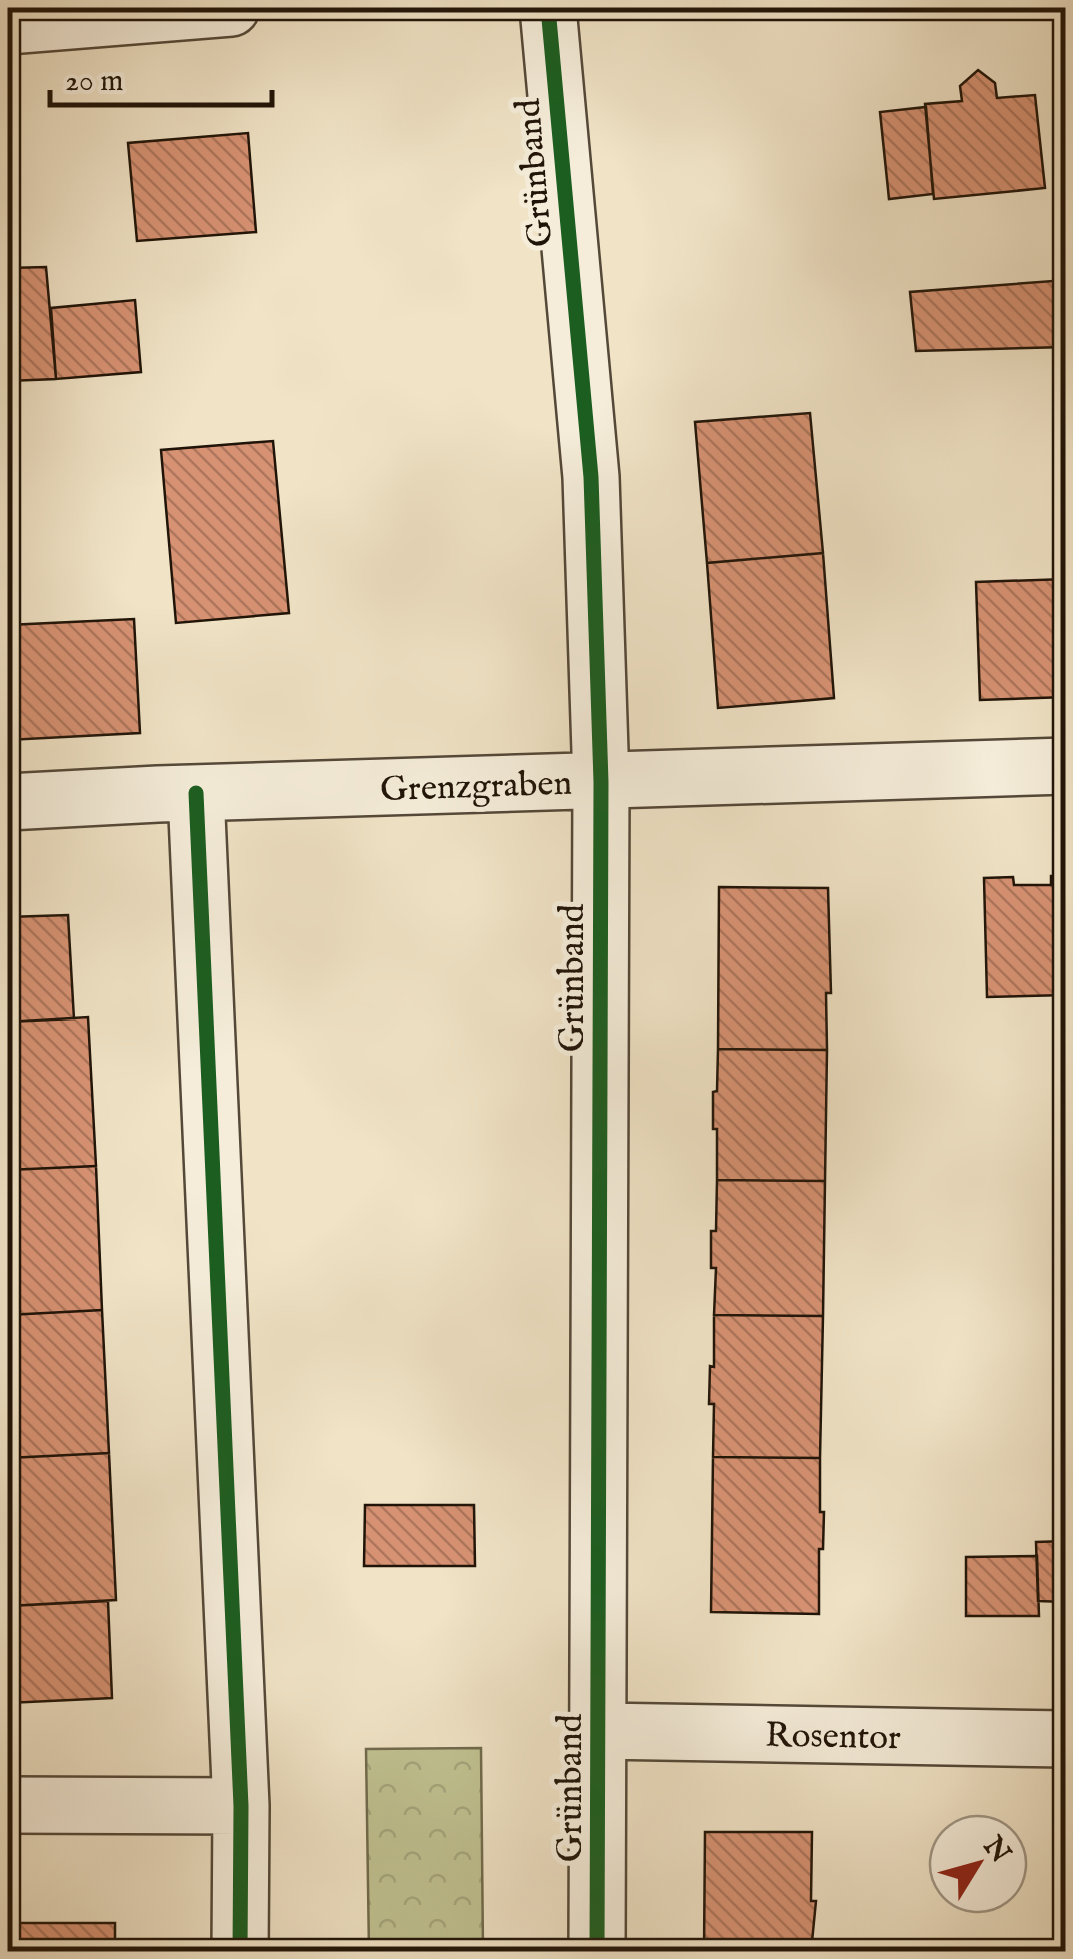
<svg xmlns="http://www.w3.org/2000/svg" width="1073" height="1959" font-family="'IM FELL English',serif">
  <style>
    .forest { fill: url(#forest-crowns); stroke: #706a4c; stroke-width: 2.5 }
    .building { fill: url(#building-back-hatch); stroke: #201408; stroke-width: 2.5 }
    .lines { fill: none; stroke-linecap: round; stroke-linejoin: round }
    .minor-casing { stroke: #544838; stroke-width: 60 }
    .tertiary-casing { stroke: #544838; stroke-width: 60 }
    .minor { stroke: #f5edda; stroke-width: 55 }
    .tertiary { stroke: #f5edda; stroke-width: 55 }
    .cycleway-casing { stroke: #f5edda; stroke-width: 21 }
    .cycleway { stroke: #1b5e20; stroke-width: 15 }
    .labels { text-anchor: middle; stroke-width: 10; stroke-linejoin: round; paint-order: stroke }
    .street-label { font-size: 35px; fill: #201408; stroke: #f5edda }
  </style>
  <defs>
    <pattern id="forest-crowns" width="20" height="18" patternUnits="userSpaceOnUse" patternTransform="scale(2.5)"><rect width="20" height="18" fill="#c0c191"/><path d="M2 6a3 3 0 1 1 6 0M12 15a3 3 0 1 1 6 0" fill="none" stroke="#a5a57c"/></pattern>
    <pattern id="building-back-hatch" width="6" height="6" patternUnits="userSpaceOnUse" patternTransform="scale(2.5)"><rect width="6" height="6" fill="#d79273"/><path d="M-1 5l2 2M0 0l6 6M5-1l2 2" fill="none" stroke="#ae765c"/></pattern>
  </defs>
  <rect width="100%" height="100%" fill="#f0e3c6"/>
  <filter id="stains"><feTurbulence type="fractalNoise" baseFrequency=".002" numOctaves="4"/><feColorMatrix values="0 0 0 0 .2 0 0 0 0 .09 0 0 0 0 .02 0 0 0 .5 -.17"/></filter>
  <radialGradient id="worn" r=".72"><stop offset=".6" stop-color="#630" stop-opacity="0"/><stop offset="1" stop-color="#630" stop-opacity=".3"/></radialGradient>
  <!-- forest -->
  <path class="forest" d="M 481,1748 L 483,1950 L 369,1951 L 366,1749 Z"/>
  <!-- building -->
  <path class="building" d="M 978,70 L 995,83 L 997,98 L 1035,95 L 1045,188 L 934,199 L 925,104 L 962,101 L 960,86 Z
    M 926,107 L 933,194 L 889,199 L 880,112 Z
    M 248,133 L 256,232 L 137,241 L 128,143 Z
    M 46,267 L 56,379 L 8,381 L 8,268 Z
    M 1066,280 L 1066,347 L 916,351 L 910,292 Z
    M 135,300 L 141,372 L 56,379 L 51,308 Z
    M 810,413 L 823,553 L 707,563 L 695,422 Z
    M 273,441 L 289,613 L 176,623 L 161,450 Z
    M 823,553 L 834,698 L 718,708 L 707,563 Z
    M 1066,579 L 1066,697 L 980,700 L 976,582 Z
    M 134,619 L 140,733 L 8,740 L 8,625 Z
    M 1051,876 L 1066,876 L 1066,995 L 987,997 L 984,878 L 1013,877 L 1014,885 L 1051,885 Z
    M 719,887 L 828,888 L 831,993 L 826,993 L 827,1050 L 718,1049 Z
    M 68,915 L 74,1019 L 8,1022 L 8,917 Z
    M 88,1017 L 96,1166 L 8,1170 L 8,1022 Z
    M 718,1049 L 827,1050 L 825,1181 L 717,1180 L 717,1129 L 713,1129 L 713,1092 L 717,1091 Z
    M 96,1166 L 102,1310 L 8,1315 L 8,1170 Z
    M 717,1180 L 825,1181 L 823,1316 L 714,1315 L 716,1268 L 711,1268 L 711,1231 L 716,1231 Z
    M 102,1310 L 109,1453 L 8,1458 L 8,1315 Z
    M 714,1315 L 823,1316 L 820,1458 L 713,1457 L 714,1404 L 709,1404 L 710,1366 L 714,1367 Z
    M 109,1453 L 116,1600 L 8,1606 L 8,1458 Z
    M 713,1457 L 820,1458 L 820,1512 L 824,1512 L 823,1549 L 819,1549 L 819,1614 L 711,1612 Z
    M 365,1505 L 474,1505 L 475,1566 L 364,1566 Z
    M 1066,1541 L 1066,1602 L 1038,1601 L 1036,1542 Z
    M 1037,1556 L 1039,1616 L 966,1616 L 966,1557 Z
    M 108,1601 L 112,1698 L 8,1703 L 8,1606 Z
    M 705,1832 L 812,1832 L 811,1901 L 816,1901 L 811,1952 L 704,1952 Z
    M 8,1923 L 115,1923 L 115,1952 L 8,1952 Z"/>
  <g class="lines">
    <!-- minor casing -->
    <g class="minor-casing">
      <path id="minor" d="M 548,8 L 591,477 L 601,782 L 597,1952
        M 196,793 L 241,1806 L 240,1952
        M 8,802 L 158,794 L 1066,766
        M 600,1731 L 1066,1739
        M 8,1805 L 241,1806"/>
    </g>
    <!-- tertiary casing -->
    <g class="tertiary-casing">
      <path id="tertiary" d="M 8,26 L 231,8"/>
    </g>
    <!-- minor -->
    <use href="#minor" class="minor"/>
    <!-- tertiary -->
    <use href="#tertiary" class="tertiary"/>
    <!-- cycleway casing -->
    <g class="cycleway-casing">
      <path id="cycleway" d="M 548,8 L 591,477 L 601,782 L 597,1952
        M 196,793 L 241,1806 L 240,1952"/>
    </g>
    <!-- cycleway -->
    <use href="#cycleway" class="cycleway"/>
  </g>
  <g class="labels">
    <!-- street labels -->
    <g class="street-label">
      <text transform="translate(533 173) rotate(-95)" y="12">Grünband</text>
      <text transform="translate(476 785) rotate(-2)" y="12">Grenzgraben</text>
      <text transform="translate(571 978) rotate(-90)" y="12">Grünband</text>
      <text transform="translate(833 1735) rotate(1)" y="12">Rosentor</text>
      <text transform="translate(569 1788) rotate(-90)" y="12">Grünband</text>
    </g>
  </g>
  <!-- margin -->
  <rect width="1073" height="1959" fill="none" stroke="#f0e3c6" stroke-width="40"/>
  <rect x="10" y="10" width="1053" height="1939" fill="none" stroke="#201408" stroke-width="5"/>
  <rect x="20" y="20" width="1033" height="1919" fill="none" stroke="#201408" stroke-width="2.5"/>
  <!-- north arrow -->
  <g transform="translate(978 1864) rotate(53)"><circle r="48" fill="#f5edda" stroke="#a09686" stroke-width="2.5"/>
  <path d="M0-8L18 38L0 25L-18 38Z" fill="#8f2418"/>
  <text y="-15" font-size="28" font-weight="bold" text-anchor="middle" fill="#201408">N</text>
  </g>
  <!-- scale -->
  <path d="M50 90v15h222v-15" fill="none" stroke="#201408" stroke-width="5"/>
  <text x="65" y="90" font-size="30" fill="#201408" stroke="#f5edda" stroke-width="8" paint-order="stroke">20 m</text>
  <rect width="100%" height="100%" filter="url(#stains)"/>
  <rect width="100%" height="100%" fill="url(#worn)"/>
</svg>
